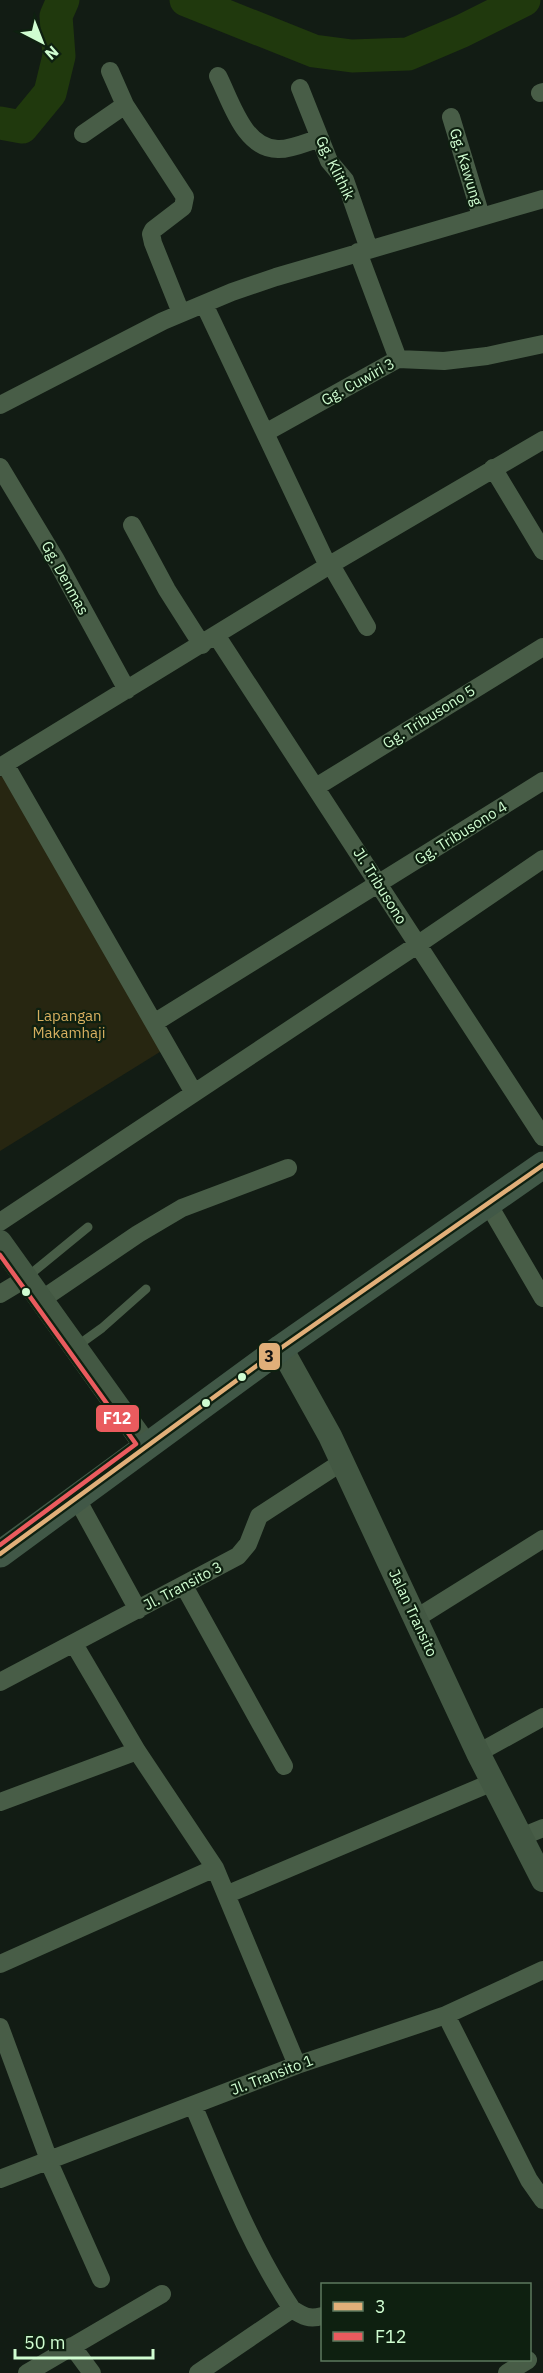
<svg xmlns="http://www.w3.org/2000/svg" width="543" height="2373" font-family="'IBM Plex Sans',sans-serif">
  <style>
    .green { fill: #272611 }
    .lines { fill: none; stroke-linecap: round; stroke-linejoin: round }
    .river { stroke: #20390d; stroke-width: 33 }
    .lane { stroke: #485d47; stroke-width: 9 }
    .street { stroke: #485d47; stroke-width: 18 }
    .secondary { stroke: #435843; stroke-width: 24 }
    .primary { stroke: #415847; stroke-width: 27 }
    .bus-1-casing { stroke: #0e2010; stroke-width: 9 }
    .bus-2-casing { stroke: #0e2010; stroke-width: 9 }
    .bus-1 { stroke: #e1af79; stroke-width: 4.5 }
    .bus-2 { stroke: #ea5b5e; stroke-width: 4.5 }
    .bus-dot { fill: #d0fdd1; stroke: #0e2010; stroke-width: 2 }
    .labels { text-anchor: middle; stroke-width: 4.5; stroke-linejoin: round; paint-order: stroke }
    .street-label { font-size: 15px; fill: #d0fdd1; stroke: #0e2010 }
    .park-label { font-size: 15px; fill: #d8b060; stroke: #0e2010 }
    .line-badge { stroke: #0e2010; stroke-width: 2 }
    .badge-label { font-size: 16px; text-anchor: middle; font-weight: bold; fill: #fff }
    .pale-badge-label { font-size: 16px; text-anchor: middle; font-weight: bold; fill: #111 }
  </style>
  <rect width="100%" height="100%" fill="#121c14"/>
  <!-- green -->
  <path class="green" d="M 4,774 L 163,1050 L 0,1151 L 0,777 Z"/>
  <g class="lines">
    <!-- river -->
    <path class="river" d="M 186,0 L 314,51 L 352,56 L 408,54 L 462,31 L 524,0
      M 0,123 L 22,127 L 50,93 L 59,56 L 56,16 L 63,0"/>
    <!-- lane -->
    <path class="lane" d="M 27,1277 L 88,1227
      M 77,1346 L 102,1328 L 146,1289"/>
    <!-- street -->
    <path class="street" d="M 110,71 L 125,105 L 185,197 L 183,207 L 153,230 L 151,234 L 153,243 L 181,313
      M 218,76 C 231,101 244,150 279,149 C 292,149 307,142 320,138
      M 300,88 L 329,161 L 345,180 L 369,249
      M 540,93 L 543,92
      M 451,117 L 481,216
      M 83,134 L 125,105
      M 358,252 L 398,359
      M 204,304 L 265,433 L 398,359 L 444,361 L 487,356 L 543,344
      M 0,405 L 163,321 L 232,292 L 276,277 L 543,199
      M 265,433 L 328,566
      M 0,467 L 56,560 L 127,690
      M 493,468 L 543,551
      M 132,525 L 167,590 L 202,645
      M 331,565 L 367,627
      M 216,635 L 543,1137
      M 5,764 L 194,1093
      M 0,767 L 328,566 L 543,440
      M 316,787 L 543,647
      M 154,1023 L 543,781
      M 487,1202 L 543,1298
      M 0,1222 L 417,945 L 543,859
      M 0,1294 L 25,1279
      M 41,1300 L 138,1234 L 182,1208 L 288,1168
      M 77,1499 L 138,1610
      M 184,1586 L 284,1766
      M 415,1619 L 543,1539
      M 74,1644 L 137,1751 L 215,1868 L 297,2065
      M 0,1682 L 238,1556 L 248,1544 L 259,1516 L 342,1462
      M 478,1753 L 543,1717
      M 0,1802 L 137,1751
      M 521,1837 L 543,1828
      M 228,1894 L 493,1782
      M 0,1964 L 215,1868
      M 446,2015 L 529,2180 L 543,2200
      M 0,2027 L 49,2160
      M 193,2105 C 223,2175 250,2246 292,2309 L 198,2373
      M 48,2160 L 101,2279
      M 0,2179 L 297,2065 L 446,2015 L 543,1970
      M 292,2309 C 303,2316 309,2320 322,2316
      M 72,2346 L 92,2373
      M 27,2373 L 162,2294
      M 507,2373 L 528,2360"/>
    <!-- secondary -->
    <path class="secondary" d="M 0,1242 L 146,1446
      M 281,1348 L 330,1436 L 478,1753 L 543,1880"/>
    <!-- primary -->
    <path class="primary" d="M 0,1554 L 281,1348 L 543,1165"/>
    <!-- bus-1 casing -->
    <g class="bus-1-casing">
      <path id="bus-1" d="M 0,1554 L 281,1348 L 543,1165"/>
    </g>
    <!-- bus-2 casing -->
    <g class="bus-2-casing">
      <path id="bus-2" d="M 0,1255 L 136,1444 L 0,1545"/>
    </g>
    <!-- bus-1 -->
    <use href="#bus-1" class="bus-1"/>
    <!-- bus-2 -->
    <use href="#bus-2" class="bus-2"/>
  </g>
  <!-- markers -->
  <g class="bus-dot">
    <circle cx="26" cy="1292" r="5"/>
    <circle cx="242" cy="1377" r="5"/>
    <circle cx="206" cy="1403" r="5"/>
  </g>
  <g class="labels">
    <!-- street labels -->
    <g class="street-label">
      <text transform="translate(466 167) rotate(73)" y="5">Gg. Kawung</text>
      <text transform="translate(335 168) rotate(64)" y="5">Gg. Klithik</text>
      <text transform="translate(358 382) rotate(-29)" y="5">Gg. Cuwiri 3</text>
      <text transform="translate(65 578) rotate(61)" y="5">Gg. Denmas</text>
      <text transform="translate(429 717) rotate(-32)" y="5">Gg. Tribusono 5</text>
      <text transform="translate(461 833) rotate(-32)" y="5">Gg. Tribusono 4</text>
      <text transform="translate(380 886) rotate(58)" y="5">Jl. Tribusono</text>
      <text transform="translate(183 1586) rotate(-28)" y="5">Jl. Transito 3</text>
      <text transform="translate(413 1613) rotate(65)" y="5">Jalan Transito</text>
      <text transform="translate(272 2075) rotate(-21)" y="5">Jl. Transito 1</text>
    </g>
    <!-- park labels -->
    <g class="park-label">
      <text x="69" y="1021">Lapangan<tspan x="69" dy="17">Makamhaji</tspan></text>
    </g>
  </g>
  <g class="line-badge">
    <rect x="258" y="1342" width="23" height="29" rx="6" fill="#e1af79"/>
    <rect x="95" y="1404" width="45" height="29" rx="6" fill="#ea5b5e"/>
  </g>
  <g class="badge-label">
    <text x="117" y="1424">F12</text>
  </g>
  <g class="pale-badge-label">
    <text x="269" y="1362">3</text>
  </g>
  <!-- legend -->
  <rect x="321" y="2283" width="210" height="78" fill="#0e2010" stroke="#5c785d" stroke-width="1.5"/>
  <rect x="333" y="2302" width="30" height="9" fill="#e1af79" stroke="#5c785d" stroke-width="1.5"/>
  <text x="375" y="2313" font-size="18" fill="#d0fdd1">3</text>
  <rect x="333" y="2332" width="30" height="9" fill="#ea5b5e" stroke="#5c785d" stroke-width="1.5"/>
  <text x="375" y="2343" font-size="18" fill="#d0fdd1">F12</text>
  <!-- north arrow -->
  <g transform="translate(42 42) rotate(138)" stroke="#0e2010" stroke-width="4.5" paint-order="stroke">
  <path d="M0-4.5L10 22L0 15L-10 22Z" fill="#d0fdd1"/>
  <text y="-9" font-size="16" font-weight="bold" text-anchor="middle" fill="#d0fdd1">N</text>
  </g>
  <!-- scale -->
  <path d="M15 2349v9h138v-9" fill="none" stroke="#d0fdd1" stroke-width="3"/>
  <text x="24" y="2349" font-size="18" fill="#d0fdd1" stroke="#0e2010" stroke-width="4.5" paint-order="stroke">50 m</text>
</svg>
